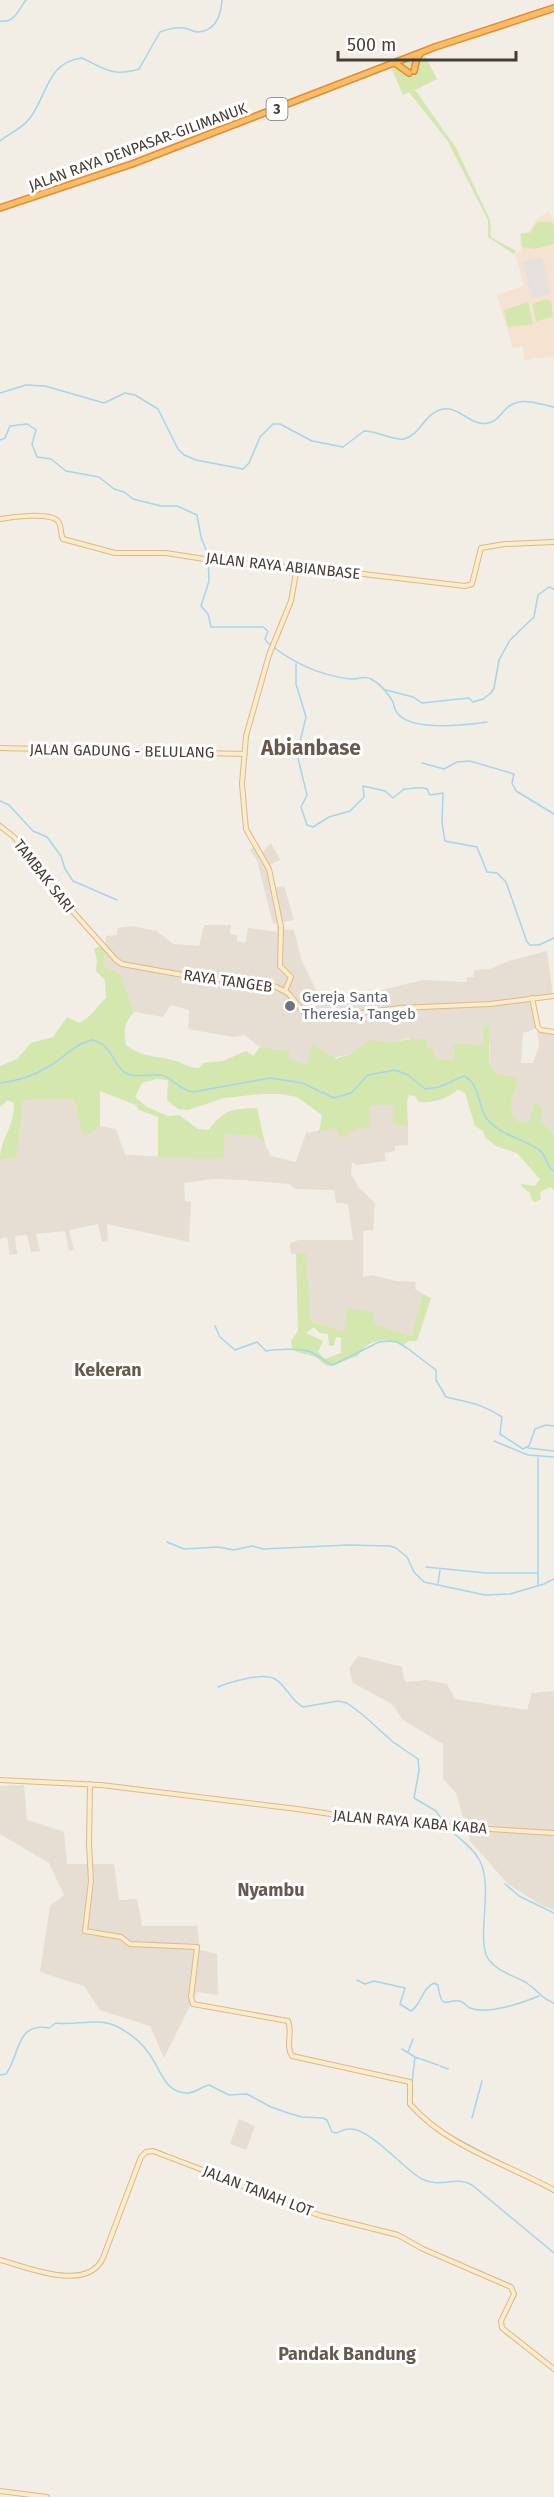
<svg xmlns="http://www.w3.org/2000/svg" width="554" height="2497" font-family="'Fira Sans',sans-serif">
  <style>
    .residential { fill: #e6ded3; fill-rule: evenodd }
    .commercial { fill: #f5e2d0 }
    .green { fill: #d3e7ae; fill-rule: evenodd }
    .parking { fill: #e3e0dd }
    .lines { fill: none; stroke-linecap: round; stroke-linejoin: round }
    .stream { stroke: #a1d7ef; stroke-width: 1.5 }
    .secondary-casing { stroke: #d2bc95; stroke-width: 6 }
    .highway-casing { stroke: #dc8f36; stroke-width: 8 }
    .secondary { stroke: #feeac4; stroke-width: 4 }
    .highway { stroke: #fcbc66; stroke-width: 5 }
    .worship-dot { fill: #6b7280; stroke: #fff; stroke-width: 2 }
    .labels { text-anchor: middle; stroke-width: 6; stroke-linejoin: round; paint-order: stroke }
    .shield { fill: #fff; stroke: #7d7772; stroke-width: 1.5 }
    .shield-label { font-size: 14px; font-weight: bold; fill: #453d35 }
    .street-label { font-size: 15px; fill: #453d35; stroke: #fff }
    .worship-label { font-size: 15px; fill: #5b616d; stroke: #fff; text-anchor: start }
    .quarter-label { font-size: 18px; font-weight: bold; fill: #675a4c; stroke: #fff }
    .district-label { font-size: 21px; font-weight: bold; fill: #675a4c; stroke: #fff }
  </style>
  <rect width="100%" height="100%" fill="#f2ede5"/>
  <!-- residential -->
  <path class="residential" d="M 258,843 L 263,852 L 271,843 L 280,860 L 270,865 L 274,888 L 284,886 L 294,920 L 282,922 L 282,929 L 294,930 L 301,959 L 319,996 L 311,1002 L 311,1007 L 358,993 L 360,1000 L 380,995 L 382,990 L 422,980 L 467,982 L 467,977 L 474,977 L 474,970 L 490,969 L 509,961 L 547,951 L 553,996 L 532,999 L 538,1028 L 554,1029 L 554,1134 L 540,1120 L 535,1103 L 529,1122 L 517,1121 L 510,1111 L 510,1101 L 518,1084 L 515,1077 L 497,1074 L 489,1064 L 490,1046 L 484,1026 L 483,1045 L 453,1043 L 454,1058 L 451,1060 L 435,1058 L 409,1038 L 383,1044 L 372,1040 L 353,1053 L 307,1065 L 290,1059 L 288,1051 L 260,1047 L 244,1035 L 233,1037 L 188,1029 L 189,1010 L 171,1005 L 163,1017 L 134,1012 L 120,974 L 104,966 L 106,936 L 117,935 L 118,928 L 132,926 L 156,931 L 174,944 L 199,946 L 204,925 L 231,925 L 230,934 L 237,935 L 237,941 L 245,943 L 248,928 L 277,932 L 277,923 L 273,924 L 257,860 L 250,850 ZM 537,1028 L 539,1046 L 533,1063 L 521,1063 L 523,1033 Z
    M 74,1099 L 83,1136 L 100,1126 L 116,1129 L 125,1155 L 222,1159 L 225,1134 L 256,1136 L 265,1144 L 271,1156 L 296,1162 L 306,1133 L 334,1128 L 341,1137 L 357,1128 L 368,1106 L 393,1105 L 393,1123 L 408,1127 L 408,1145 L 395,1146 L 395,1151 L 385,1153 L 386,1161 L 357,1165 L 352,1162 L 351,1174 L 359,1188 L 375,1203 L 373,1230 L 363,1231 L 363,1277 L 372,1275 L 396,1281 L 416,1282 L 415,1289 L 423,1294 L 411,1336 L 374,1324 L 347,1309 L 346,1331 L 311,1322 L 306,1254 L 291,1254 L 290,1243 L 299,1240 L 353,1240 L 348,1204 L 336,1203 L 334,1190 L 295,1189 L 290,1184 L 243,1180 L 213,1179 L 184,1183 L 185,1201 L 191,1202 L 189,1242 L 107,1224 L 108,1241 L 102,1242 L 98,1224 L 69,1230 L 74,1250 L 69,1251 L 65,1231 L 36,1234 L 40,1251 L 31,1252 L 27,1235 L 15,1236 L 17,1254 L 10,1255 L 7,1237 L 0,1239 L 0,1160 L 17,1157 L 23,1100 Z
    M 358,1656 L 402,1667 L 405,1682 L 427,1680 L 447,1684 L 455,1699 L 527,1710 L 532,1693 L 554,1691 L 554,1910 L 541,1905 L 508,1884 L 470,1841 L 456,1793 L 443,1779 L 443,1744 L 403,1720 L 392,1704 L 353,1683 L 349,1669 Z
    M 24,1785 L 27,1820 L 64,1832 L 67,1864 L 114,1864 L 119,1900 L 137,1899 L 142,1926 L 197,1926 L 200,1950 L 217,1954 L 218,1995 L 197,1992 L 164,2058 L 150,2026 L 100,2010 L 84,1986 L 40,1972 L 50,1906 L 64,1895 L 49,1863 L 0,1834 L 0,1786 Z
    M 239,2119 L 255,2126 L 246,2150 L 230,2144 Z"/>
  <!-- commercial -->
  <path class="commercial" d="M 549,211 L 554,222 L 554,357 L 533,358 L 525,361 L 523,346 L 513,348 L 497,295 L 524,286 L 515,253 L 521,252 L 520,233 L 529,232 L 537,219 Z"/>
  <!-- green -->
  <path class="green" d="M 424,54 L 437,79 L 413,91 L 416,91 L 456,148 L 490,220 L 491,237 L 516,251 L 514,254 L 488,237 L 488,220 L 447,140 L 409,92 L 403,95 L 391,67 Z
    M 537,222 L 551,222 L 554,225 L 554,244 L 534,249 L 522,247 L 521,234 L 530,233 Z
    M 547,299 L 551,301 L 553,317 L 536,321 L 532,304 Z
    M 528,302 L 533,324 L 508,327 L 504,310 Z
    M 100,946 L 105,948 L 104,966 L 120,974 L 134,1012 C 124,1023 123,1031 126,1045 C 144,1058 152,1055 172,1060 C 182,1062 188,1068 199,1068 L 204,1063 L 223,1061 L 246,1051 L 253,1056 L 260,1047 L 289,1051 L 290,1059 L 307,1065 L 313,1044 L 336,1059 L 353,1053 L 372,1039 C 391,1048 407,1035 427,1040 L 427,1047 L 433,1050 L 435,1058 L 451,1060 L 454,1058 L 453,1043 L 483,1045 L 484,1026 L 489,1025 L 489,1064 L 497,1074 L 515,1077 L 518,1084 C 511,1099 506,1107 517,1121 L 529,1122 L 535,1102 L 542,1108 L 540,1120 L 554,1134 L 554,1190 L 550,1187 L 540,1192 L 541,1199 L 535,1202 L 532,1200 L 530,1193 L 522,1187 L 521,1184 L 535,1186 L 540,1179 L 517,1153 L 496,1146 L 485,1137 L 483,1131 L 475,1126 L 465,1093 L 458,1089 C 448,1099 433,1103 419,1102 L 415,1096 L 409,1095 L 407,1101 L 408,1127 L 393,1123 L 393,1105 L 369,1106 L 370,1128 L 357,1128 L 341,1138 L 334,1128 L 319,1132 L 322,1115 L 297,1097 L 281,1094 L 261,1094 L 224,1098 L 188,1110 L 178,1109 L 167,1100 L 168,1080 L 156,1079 L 142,1083 L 135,1097 L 147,1107 L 168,1116 L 179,1115 L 198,1129 L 209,1130 C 224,1109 232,1109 257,1108 L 265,1144 L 256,1136 L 225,1134 L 223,1159 L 158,1157 L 158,1117 L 139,1110 L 136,1105 L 100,1091 L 100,1126 L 83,1137 L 74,1099 L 23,1100 L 17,1157 L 0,1160 C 0,1139 14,1129 14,1103 L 8,1100 L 0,1107 L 0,1066 L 17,1059 L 31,1043 L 53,1037 L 67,1017 L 79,1023 C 91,1018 96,1007 106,998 L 105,980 L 96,971 L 97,960 L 94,949 Z
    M 306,1253 L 311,1322 L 345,1331 L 347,1308 L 374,1313 L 374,1324 L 411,1336 L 423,1294 L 431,1298 L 417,1341 L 409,1341 L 403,1345 C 388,1337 367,1338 358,1356 C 349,1358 339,1364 331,1366 C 324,1367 321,1360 315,1357 C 308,1354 300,1354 293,1350 L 291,1341 L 298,1331 L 296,1254 ZM 314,1327 L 320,1333 L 328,1334 L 329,1346 L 334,1345 L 336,1337 L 341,1338 L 341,1353 L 325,1359 L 318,1352 L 323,1341 L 306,1333 Z"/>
  <!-- parking -->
  <path class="parking" d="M 542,257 L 550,294 L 532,298 L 523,262 Z"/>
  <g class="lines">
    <!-- stream -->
    <path class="stream" d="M 0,21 C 15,23 18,10 26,0
      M 0,141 C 9,134 24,127 30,118 C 48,94 47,62 82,58 C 105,69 112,77 139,69 L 160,32 C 168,29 175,27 184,28 C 189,29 194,32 198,32 C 216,31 221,15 222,0
      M 0,393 L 26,385 L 45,386 L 104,403 L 125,393 L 135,395 L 158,409 L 178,449 L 184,455 L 196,460 L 243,469 L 249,463 L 260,437 L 273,424 L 280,424 L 312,441 L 343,447 L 364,431 C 377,431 395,441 404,439 C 421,435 425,411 444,409 C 460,407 472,427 488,423 C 496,422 500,415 506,409 C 519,395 538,404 554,407
      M 0,440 L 5,438 L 10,426 L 27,424 L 36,430 L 32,444 L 37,457 L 51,459 L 66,471 L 99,477 L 114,489 L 124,492 L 133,499 L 161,506 L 177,506 L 197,515 L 201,537 L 208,555 L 209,581 L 201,606 L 208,614 L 211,627 L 263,627 L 268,631 L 265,639 L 267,642 C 292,663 318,675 350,679 C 357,680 365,675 371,679 C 380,684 388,693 393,702 C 394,706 395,711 398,714 C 414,732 466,725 487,722
      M 296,664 L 296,684 L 306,717 L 297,754 L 307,795 L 301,807 L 307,825 L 313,827 L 329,817 L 350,811 L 364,797 L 363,786 L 385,791 L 393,798 L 404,789 C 410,789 420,786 427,789 L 430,795 L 443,793 L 442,823 L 445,841 L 477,847 L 487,872 L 497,873 L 506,882 L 527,942 L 530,945 L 539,945 L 554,938
      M 386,690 L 413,697 L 422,703 L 469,698 L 473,702 L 483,699 L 491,693 L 494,688 L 499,660 L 510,640 L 534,617 L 538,595 L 549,587 L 554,589
      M 422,763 L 444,769 L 457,762 L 470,761 L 514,774 L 512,783 L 516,791 L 554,814
      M 0,801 L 9,805 L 33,831 L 47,837 L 61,856 L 65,869 L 73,881 L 117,900
      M 0,1083 C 18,1081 33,1076 48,1067 C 64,1058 74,1044 92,1040 C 112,1044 112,1063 124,1072 C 134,1079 149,1074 161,1075 C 171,1076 179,1090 193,1092 L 270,1078 L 302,1083 L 334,1098 L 351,1093 L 368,1075 L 395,1070 L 408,1075 L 425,1089 L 439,1087 L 464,1076 C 479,1083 478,1103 485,1116 C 497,1135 521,1137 539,1150 C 548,1155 544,1166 554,1171
      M 215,1326 L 220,1337 L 235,1350 L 257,1342 L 266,1351 C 275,1349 302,1348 311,1352 C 319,1356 325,1362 333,1365 L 379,1342 L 389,1341 L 397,1342 L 407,1348 L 436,1370 L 436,1380 L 446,1397 C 470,1403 480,1403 502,1417 L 500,1434 L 523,1449 L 529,1446 L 535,1429 L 546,1425 L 554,1426
      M 494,1441 L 528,1455 L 554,1457
      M 528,1448 L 554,1451
      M 167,1542 L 184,1549 L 218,1547 L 234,1550 L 252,1546 L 263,1549 L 348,1545 L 390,1546 L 396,1548 L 407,1557 L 414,1572 L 424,1582 L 485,1595 L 510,1594 L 544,1584 L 554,1579
      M 426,1567 L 486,1573 L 537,1573
      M 438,1583 L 440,1570
      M 538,1585 L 538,1458
      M 218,1687 C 230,1682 263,1672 275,1679 C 286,1685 290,1700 303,1707 L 338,1701 L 347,1703 L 363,1715 L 393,1742 L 418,1759 L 419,1771 L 414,1798 L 436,1811 L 445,1824
      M 448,1828 C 458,1838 473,1847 480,1861 C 494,1889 475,1941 489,1960 C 499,1973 516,1976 528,1984 C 539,1991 541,1999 554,2003
      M 505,1884 L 519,1896 L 554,1913
      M 357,1980 L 365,1984 L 374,1981 L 405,1988 L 400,2004 L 411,2011 C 422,2004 421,1989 434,1983 L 438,1985 C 442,2015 448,1996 462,2002 C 465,2003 467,2007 470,2008 C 487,2015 522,2003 539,1996
      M 402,2049 L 415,2057 L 438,2065
      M 408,2052 L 413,2039
      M 440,2066 L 448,2069
      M 0,2075 L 6,2074 C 20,2056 15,2022 49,2028 L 56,2023 C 75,2026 98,2017 116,2026 C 128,2032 140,2041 148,2052 C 160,2067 164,2094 188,2093 C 196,2093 202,2086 209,2085 L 229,2095 L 247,2094 L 271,2107 L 288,2113 L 302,2117 L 323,2118 L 327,2120 L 332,2132 L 336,2133 C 340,2132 344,2129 349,2129 C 370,2127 404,2170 422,2179 C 442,2189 455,2175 472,2185 L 554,2253
      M 412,2083 L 415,2057
      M 472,2118 L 482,2081
      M 448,2134 L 502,2163"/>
    <!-- secondary casing -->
    <g class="secondary-casing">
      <path id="secondary" d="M 0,519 C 11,517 50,512 58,521 C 62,526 60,534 63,539 L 115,553 L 166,553 L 217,561 L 346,572 L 465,586 L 472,584 L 481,548 L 505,544 L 554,542
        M 0,748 L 245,754
        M 0,826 L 14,837 L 67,905 L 116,960 L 122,964 L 183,975 L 274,986 L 288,993 L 306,1015 L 315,1019 L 400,1008 L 490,1004 L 554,996
        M 285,991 L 291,977 L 280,966 L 281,927 L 269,869 L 246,829 L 242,784 L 246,736 L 269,655 L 291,601 L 297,567
        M 532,998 L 538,1027 L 541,1030 L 554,1032
        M 0,1780 L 101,1785 L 297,1809 L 391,1823 L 554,1833
        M 90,1784 L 89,1844 L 91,1881 L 85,1931 L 121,1937 L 130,1944 L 197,1947 L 191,1997 L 193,2004 L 288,2021 C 293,2032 285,2046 292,2056 L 410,2082 L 410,2104 C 446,2146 507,2164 554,2190
        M 0,2260 C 27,2267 87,2293 103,2258 L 141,2157 L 146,2152 L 153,2151 L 237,2183 L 261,2196 L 322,2216 L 398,2235 L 423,2249 L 511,2287 L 514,2294 L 501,2321 L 502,2328 L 554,2369
        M 0,2491 L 47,2497"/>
    </g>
    <!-- highway casing -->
    <g class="highway-casing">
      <path id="highway" d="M 395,63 L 409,73
        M 414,71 L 417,58 L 420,54
        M 0,208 L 132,164 L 435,47 L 554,8"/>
    </g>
    <!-- secondary -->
    <use href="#secondary" class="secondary"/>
    <!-- highway -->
    <use href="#highway" class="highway"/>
  </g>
  <!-- markers -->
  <circle class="worship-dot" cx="290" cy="1006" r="6"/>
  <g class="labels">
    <!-- shield labels -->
    <rect class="shield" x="266.5" y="98" width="21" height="22" rx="4.5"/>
    <g class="shield-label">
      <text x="277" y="114">3</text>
    </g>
    <!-- street labels -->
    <g class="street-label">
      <text transform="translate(138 147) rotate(-20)" y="5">JALAN RAYA DENPASAR-GILIMANUK</text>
      <text transform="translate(283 566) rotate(6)" y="5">JALAN RAYA ABIANBASE</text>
      <text transform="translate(122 751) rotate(1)" y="5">JALAN GADUNG - BELULANG</text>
      <text transform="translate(44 876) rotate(52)" y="5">TAMBAK SARI</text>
      <text transform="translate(228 981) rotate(8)" y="5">RAYA TANGEB</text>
      <text transform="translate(410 1822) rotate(5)" y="5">JALAN RAYA KABA KABA</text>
      <text transform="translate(258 2191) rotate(21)" y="5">JALAN TANAH LOT</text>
    </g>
    <!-- worship labels -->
    <g class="worship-label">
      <text x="302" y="1002">Gereja Santa<tspan x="302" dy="17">Theresia, Tangeb</tspan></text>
    </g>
    <!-- quarter labels -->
    <g class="quarter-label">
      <text x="108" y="1376">Kekeran</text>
      <text x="271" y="1896">Nyambu</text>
      <text x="347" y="2360">Pandak Bandung</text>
    </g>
    <!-- district labels -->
    <g class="district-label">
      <text x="311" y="755">Abianbase</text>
    </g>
  </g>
  <!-- scale -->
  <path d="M338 51v9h178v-9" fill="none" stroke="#453d35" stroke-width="3"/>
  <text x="347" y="51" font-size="18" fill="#453d35" stroke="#ffffff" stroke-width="4.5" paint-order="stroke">500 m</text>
</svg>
